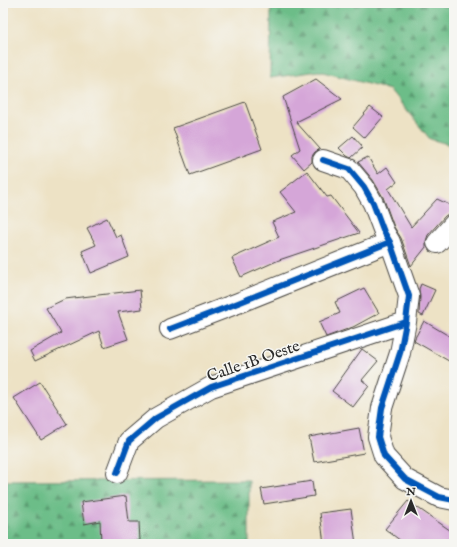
<svg xmlns="http://www.w3.org/2000/svg" width="457" height="547" font-family="'IM FELL English',serif">
  <style>
    .forest { fill: url(#forest-firs); stroke: #4c745a }
    .building { fill: #d5a6d8 }
    .lines { fill: none; stroke-linecap: round; stroke-linejoin: round }
    .minor-casing { stroke: #484642; stroke-width: 22 }
    .minor { stroke: #fff; stroke-width: 20 }
    .cycleway-casing { stroke: #f6f6f2; stroke-width: 8 }
    .cycleway { stroke: #0057b8; stroke-width: 6 }
    .labels { text-anchor: middle; stroke-width: 3; stroke-linejoin: round; paint-order: stroke }
    .street-label { font-size: 16px; fill: #2b2b2b; stroke: #f6f6f2 }
  </style>
  <defs>
    <pattern id="forest-firs" width="22" height="20" patternUnits="userSpaceOnUse"><rect width="22" height="20" fill="#6cbd88"/><path d="M5 1l3.5 6h-7zM16 11l3.5 6h-7z" fill="#599a6f"/></pattern>
  </defs>
  <rect width="100%" height="100%" fill="#f6f6f2"/>
  <filter id="ink" filterUnits="userSpaceOnUse"><feTurbulence type="fractalNoise" baseFrequency=".025" numOctaves="2"/><feDisplacementMap in="SourceGraphic" scale="8" xChannelSelector="R" yChannelSelector="G"/><feConvolveMatrix kernelMatrix="1 2 1 2 8 2 1 2 1" color-interpolation-filters="sRGB"/></filter>
  <filter id="wash" filterUnits="userSpaceOnUse"><feTurbulence type="fractalNoise" baseFrequency=".012" numOctaves="4" result="noise"/><feDisplacementMap in="SourceGraphic" scale="16" xChannelSelector="R" yChannelSelector="G"/><feGaussianBlur stdDeviation="0.9" result="paint"/><feColorMatrix in="noise" values="0 0 0 0 0 0 0 0 0 0 0 0 0 0 0 0 0 1.4 0 .05"/><feComposite in="paint" operator="in"/></filter>
  <g filter="url(#wash)">
    <rect width="100%" height="100%" fill="#ede2c5"/>
    <!-- forest -->
    <path class="forest" d="M 271,3 L 454,3 L 454,146 L 430,139 L 390,90 L 319,71 L 270,78 Z
      M 249,480 L 249,544 L 3,544 L 3,481 Z"/>
    <g id="blocks">
      <!-- building -->
      <path class="building" d="M 316,79 L 342,99 L 296,122 L 320,149 L 315,152 L 312,156 L 312,162 L 304,169 L 292,155 L 300,149 L 283,97 Z
        M 245,102 L 262,149 L 190,175 L 173,128 Z
        M 370,107 L 383,117 L 365,138 L 353,127 Z
        M 353,136 L 363,147 L 351,158 L 347,156 L 339,148 Z
        M 368,157 L 378,174 L 387,167 L 397,182 L 388,189 L 411,227 L 437,199 L 454,207 L 454,213 L 450,213 L 445,216 L 428,235 L 426,241 L 426,247 L 411,266 L 401,238 L 394,227 L 383,197 L 373,180 L 358,162 Z
        M 307,171 L 327,197 L 331,196 L 359,233 L 279,260 L 241,277 L 232,258 L 279,237 L 272,222 L 296,212 L 280,192 Z
        M 107,218 L 116,237 L 121,235 L 129,257 L 91,273 L 82,251 L 96,245 L 87,228 Z
        M 421,284 L 435,290 L 423,316 L 419,314 L 420,297 L 419,289 Z
        M 364,288 L 379,313 L 353,327 L 326,337 L 319,322 L 340,313 L 335,302 Z
        M 140,290 L 142,309 L 118,312 L 128,339 L 104,347 L 99,331 L 35,361 L 30,351 L 61,333 L 46,308 L 65,299 Z
        M 424,321 L 454,339 L 454,364 L 414,341 L 415,338 Z
        M 362,349 L 378,361 L 362,380 L 369,386 L 353,407 L 332,391 Z
        M 40,382 L 67,424 L 41,440 L 14,398 Z
        M 359,428 L 364,453 L 314,462 L 309,437 Z
        M 312,481 L 314,496 L 264,504 L 261,489 Z
        M 126,496 L 129,522 L 139,522 L 140,541 L 101,543 L 100,521 L 84,524 L 81,502 Z
        M 408,501 L 454,533 L 454,544 L 405,544 L 385,529 Z
        M 351,509 L 356,544 L 324,544 L 320,513 Z"/>
    </g>
  </g>
  <g filter="url(#ink)">
    <use href="#blocks" fill-opacity="0" stroke="#484642" stroke-width="1"/>
    <g class="lines">
      <!-- minor casing -->
      <g class="minor-casing">
        <path id="minor" d="M 323,160 L 349,169 L 364,187 L 373,203 L 384,232 L 390,242 L 409,296 L 406,322 L 400,353 L 382,408 L 378,437 L 384,456 L 405,479 L 439,497 L 454,500
          M 437,243 L 454,224
          M 170,329 L 238,303 L 390,242
          M 117,473 L 129,441 L 156,418 L 211,387 L 406,322"/>
      </g>
      <!-- minor -->
      <use href="#minor" class="minor"/>
      <!-- cycleway casing -->
      <g class="cycleway-casing">
        <path id="cycleway" d="M 323,160 L 349,169 L 364,187 L 373,203 L 384,232 L 390,242 L 409,296 L 406,322 L 400,353 L 382,408 L 378,437 L 384,456 L 405,479 L 439,497 L 454,500
          M 170,329 L 238,303 L 390,242
          M 117,473 L 129,441 L 156,418 L 211,387 L 406,322"/>
      </g>
      <!-- cycleway -->
      <use href="#cycleway" class="cycleway"/>
    </g>
  </g>
  <g class="labels">
    <!-- street labels -->
    <g class="street-label">
      <text transform="translate(253 360) rotate(-19)" y="6">Calle 1B Oeste</text>
    </g>
  </g>
  <!-- margin -->
  <rect width="457" height="547" fill="none" stroke="#f6f6f2" stroke-width="16"/>
  <!-- north arrow -->
  <g transform="translate(411 501)" stroke="#f6f6f2" stroke-width="3" paint-order="stroke">
  <path d="M0-3L7 15L0 10L-7 15Z" fill="#2b2b2b"/>
  <text y="-6" font-size="11" font-weight="bold" text-anchor="middle" fill="#2b2b2b">N</text>
  </g>
</svg>
